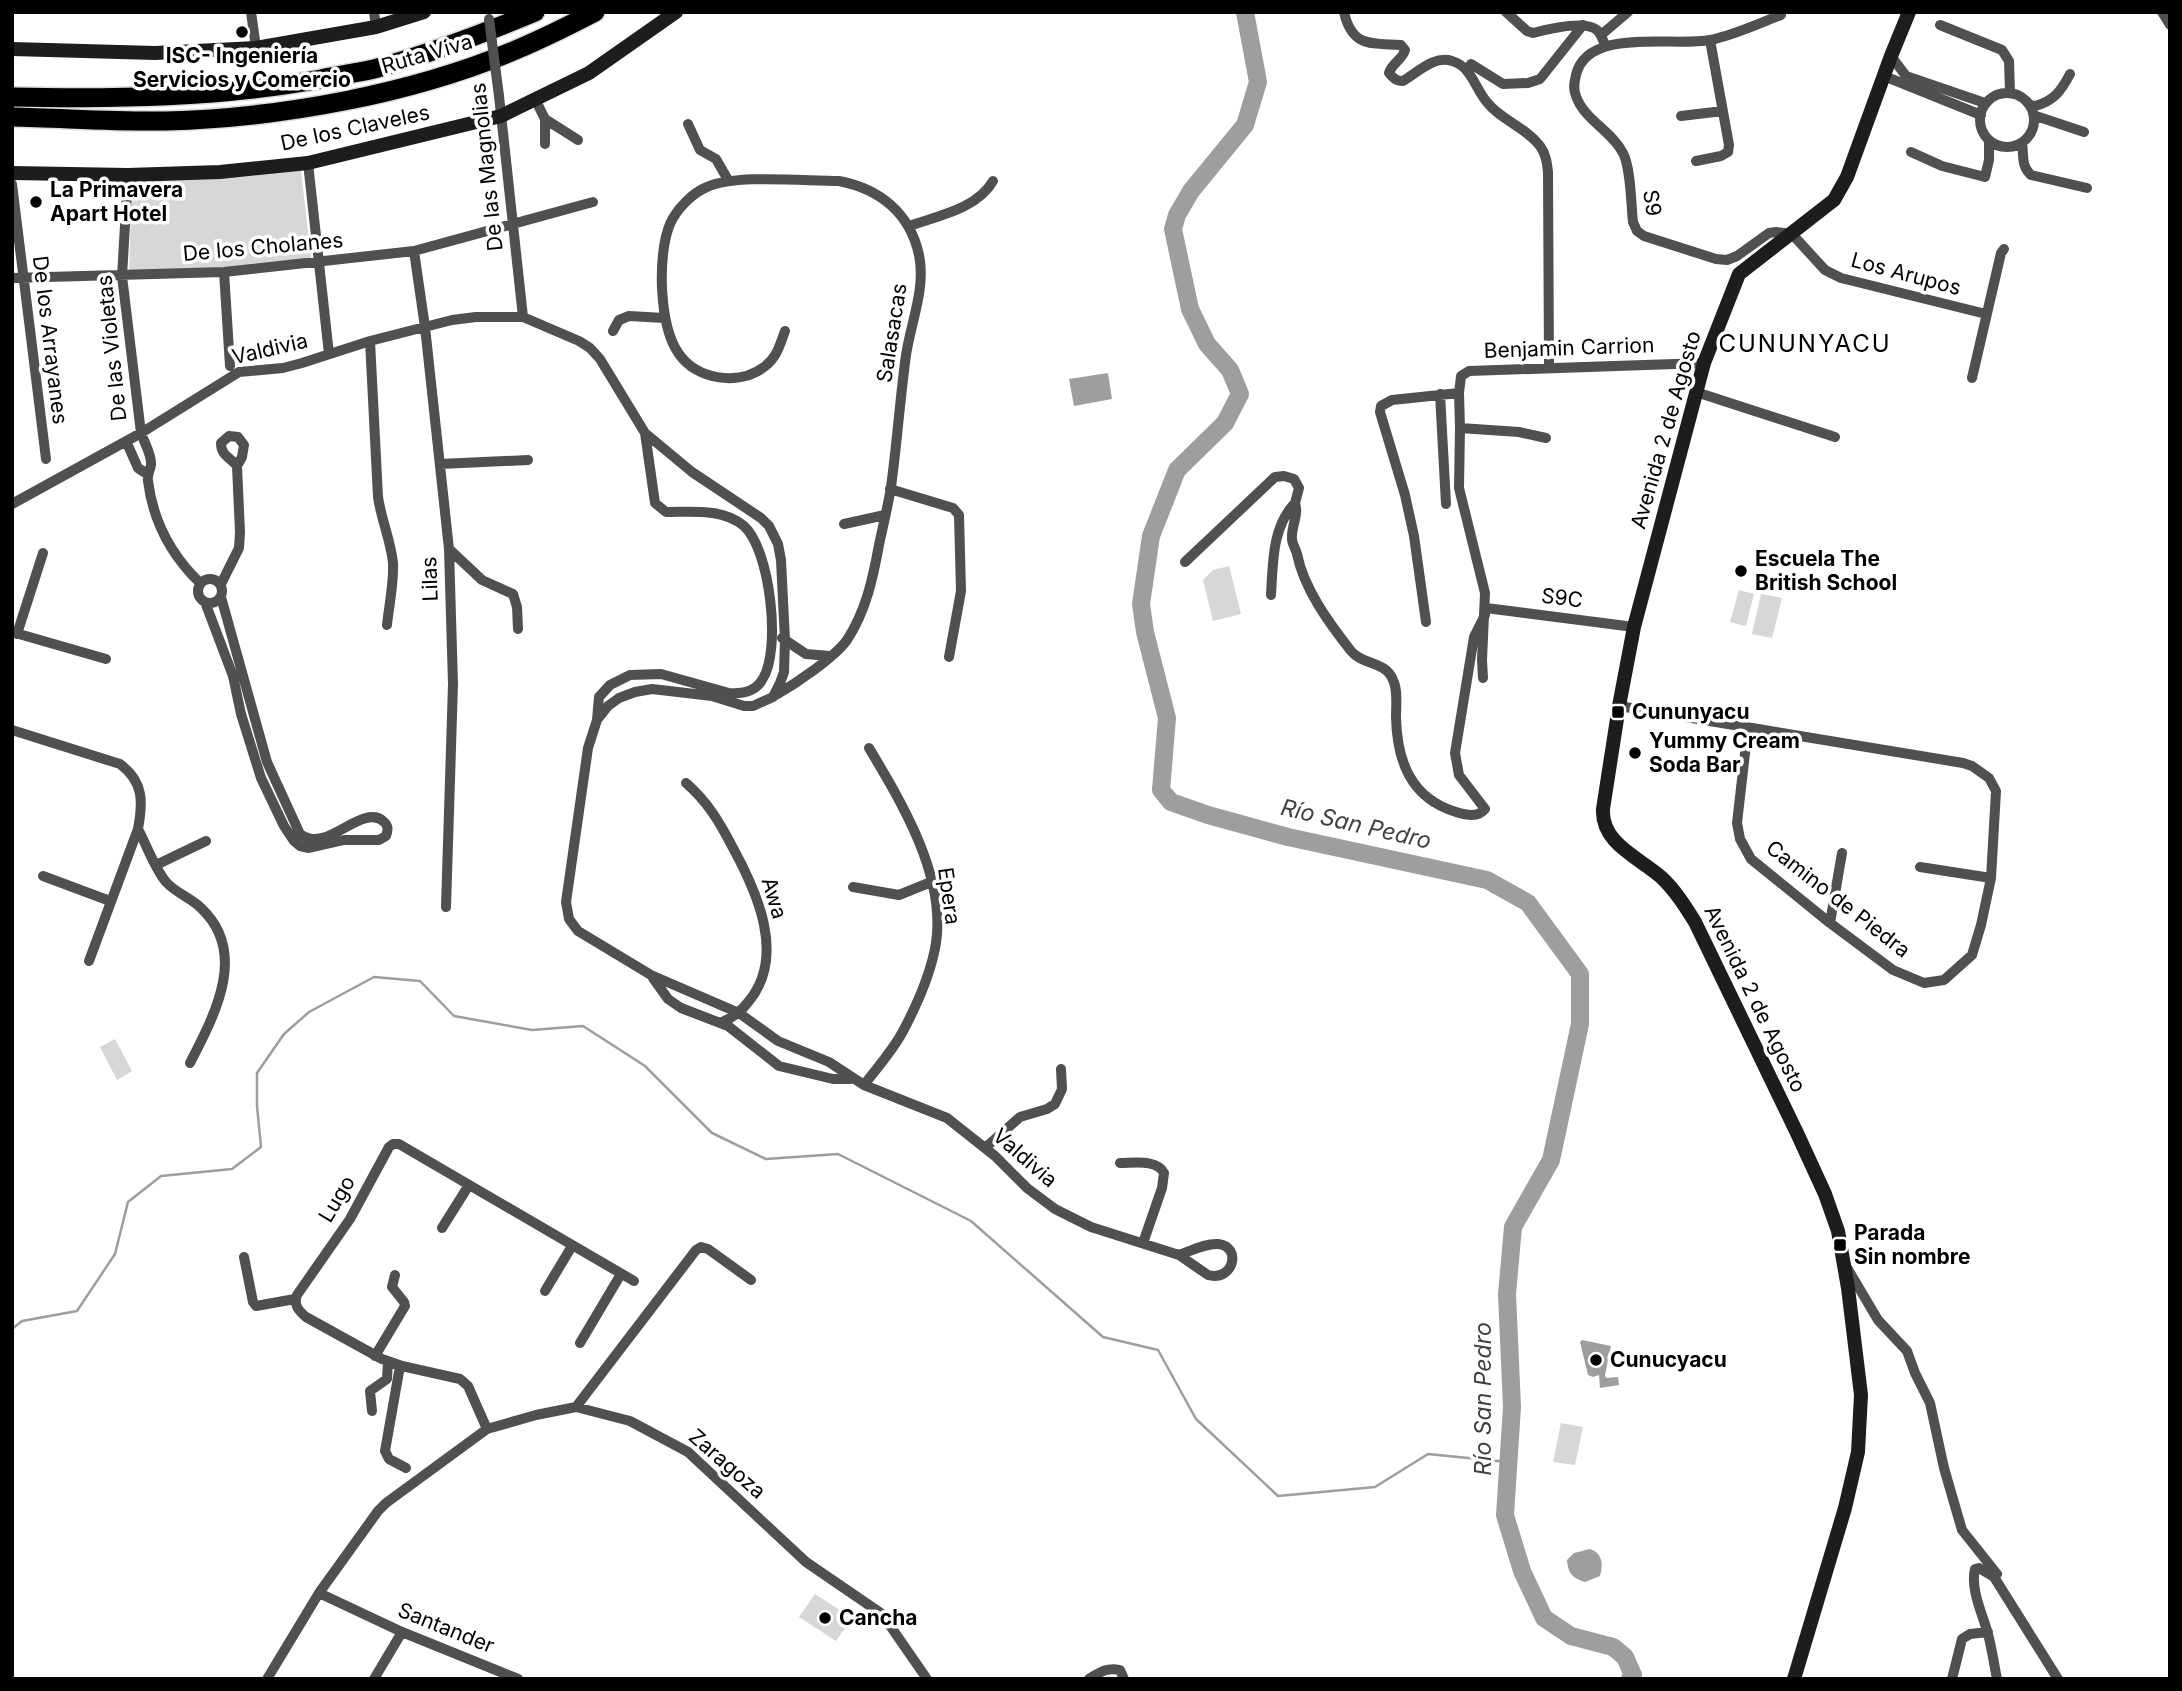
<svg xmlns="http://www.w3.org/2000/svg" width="2182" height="1691" font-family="Inter,sans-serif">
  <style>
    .green { fill: #d7d7d7 }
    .water { fill: #9e9e9e }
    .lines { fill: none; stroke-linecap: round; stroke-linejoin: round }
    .stream { stroke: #9e9e9e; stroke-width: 2.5 }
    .river { stroke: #9e9e9e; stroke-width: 18 }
    .trunk-casing { stroke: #dbdbdb; stroke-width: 22 }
    .minor { stroke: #505050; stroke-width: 10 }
    .secondary { stroke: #1d1d1d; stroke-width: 14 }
    .trunk { stroke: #000; stroke-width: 19 }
    .minor-bridge { stroke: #505050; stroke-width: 10 }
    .poi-dot { fill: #000; stroke: #fff; stroke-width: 2.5 }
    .labels { text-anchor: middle; stroke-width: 7; stroke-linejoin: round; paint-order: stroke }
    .street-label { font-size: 21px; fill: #000; stroke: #fff }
    .poi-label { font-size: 21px; font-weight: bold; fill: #000; stroke: #fff; text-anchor: start }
    .water-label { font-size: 23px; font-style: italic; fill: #3f3f3f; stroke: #fff }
    .quarter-label { font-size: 24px; letter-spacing: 2px; fill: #000; stroke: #fff }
  </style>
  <rect width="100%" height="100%" fill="#fff"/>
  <!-- green -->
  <path class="green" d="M 301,170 L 311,258 L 223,268 L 129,272 L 132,181 Z
    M 1229,566 L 1241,614 L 1213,621 L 1203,580 L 1213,570 Z
    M 1739,590 L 1754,594 L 1746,626 L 1730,622 Z
    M 1761,594 L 1782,598 L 1772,638 L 1752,634 Z
    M 115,1039 L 132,1071 L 117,1080 L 100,1047 Z
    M 1561,1423 L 1583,1427 L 1575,1465 L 1553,1462 Z
    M 815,1594 L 852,1618 L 836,1641 L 799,1617 Z"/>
  <!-- water -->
  <path class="water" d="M 1108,373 L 1112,399 L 1074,406 L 1069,379 Z
    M 1582,1340 L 1611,1346 L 1605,1375 L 1606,1378 L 1618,1377 L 1619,1385 L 1600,1388 L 1599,1375 L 1593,1377 L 1588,1375 L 1580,1342 Z
    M 1590,1549 C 1603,1553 1603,1565 1600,1576 L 1585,1582 C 1572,1578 1568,1573 1567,1560 L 1574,1553 Z"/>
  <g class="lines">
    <!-- stream -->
    <path class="stream" d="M 12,1329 L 22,1321 L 77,1311 L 115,1254 L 128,1202 L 161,1176 L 232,1169 L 261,1147 L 257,1106 L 257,1073 L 284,1034 L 309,1012 L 374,977 L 420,981 L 454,1016 L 532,1030 L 583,1026 L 645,1066 L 712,1133 L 766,1159 L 838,1154 L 971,1221 L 1103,1337 L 1158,1350 L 1196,1419 L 1278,1496 L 1375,1487 L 1428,1454 L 1508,1462"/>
    <!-- river -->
    <path class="river" d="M 1245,12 L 1258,82 L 1245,125 L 1191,191 L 1177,215 L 1173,229 L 1190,309 L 1207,344 L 1230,370 L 1240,394 L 1225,423 L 1177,470 L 1151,536 L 1141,604 L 1145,632 L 1167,718 L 1161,790 L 1171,802 L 1208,815 L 1288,837 L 1487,880 L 1528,903 L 1580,974 L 1580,1024 L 1551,1160 L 1513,1227 L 1507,1294 L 1512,1407 L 1505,1515 L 1522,1571 L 1544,1618 L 1571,1636 L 1613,1647 L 1625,1657 L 1633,1675 L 1630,1679"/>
    <!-- trunk casing -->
    <g class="trunk-casing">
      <path id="trunk" d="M 12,97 C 116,99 219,98 321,79 C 339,75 357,73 374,69 C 429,54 482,34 535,12
        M 12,117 C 63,118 115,122 166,121 C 280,118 413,94 518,49 C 544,38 570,25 595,12"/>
    </g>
    <!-- minor -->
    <path class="minor" d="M 251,12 L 256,48
      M 374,12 L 376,27
      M 1344,12 C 1352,48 1372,43 1401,45 L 1405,50 C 1403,59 1392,63 1389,73 C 1393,78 1396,81 1403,81 C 1417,73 1434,55 1452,61 C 1471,66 1475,88 1486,101 C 1500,120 1526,127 1540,146 C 1546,154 1547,163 1548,172 L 1549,367
      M 1506,12 L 1527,31 L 1533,33 C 1548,29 1585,20 1597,30 C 1602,35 1603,40 1605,46
      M 2162,12 L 2170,25
      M 1781,15 C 1760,23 1732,36 1710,40 C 1673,47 1587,27 1576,75 C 1574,83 1573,89 1576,96 C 1584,120 1612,131 1623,153 C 1631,168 1631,205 1633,222 L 1637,231 L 1644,236 L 1716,259 L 1727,260 L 1737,256 L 1769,233 L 1776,232 L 1792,234 L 1825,270 L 1841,278 L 1986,314
      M 1940,25 L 2002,50 L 2009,61 L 2010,92
      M 1601,35 L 1628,12
      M 1891,56 L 1906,76 L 1985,103
      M 1471,64 L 1503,84 L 1528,83 L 1540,79 L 1583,25
      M 1884,76 L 1981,115
      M1980 120a27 27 0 1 1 54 0a27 27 0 1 1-54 0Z
      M 499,96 L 523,317
      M 535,99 L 545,119 L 578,140
      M 2031,105 L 2035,106 C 2054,101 2061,91 2070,74
      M 1681,116 L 1723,111
      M 2036,116 L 2084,132
      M 545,119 L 545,144
      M 688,124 L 700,150 L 716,159 L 728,180
      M 2022,143 C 2024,156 2021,166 2031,175 L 2087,188
      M 1911,152 L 1942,166 L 1985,177 L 1989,160 L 1989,140
      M 1696,161 L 1721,156 L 1728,152 L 1729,145 L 1710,40
      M 308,163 L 329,354
      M 128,175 L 122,276 L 141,433 C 144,442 152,455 151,465 C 150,471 147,474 148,481 C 153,521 170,554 200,583
      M 12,184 L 46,459
      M 909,226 C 937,216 977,209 993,181
      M 414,251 L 425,327 L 449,549 L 453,684 L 446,907
      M 224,272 L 230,366
      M 12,278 L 224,272 L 414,251 L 593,202
      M 613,331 L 619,320 L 629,316 L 664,318
      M 370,341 L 378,497 C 381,519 391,541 393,563 C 394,584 389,605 387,625
      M 1972,378 L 2001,253 L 2004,249
      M 1696,392 L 1835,437
      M 1440,394 L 1446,504
      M 1460,428 L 1519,432 L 1546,438
      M 126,441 L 138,468 L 147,474
      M 440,464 L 528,460
      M 890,489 L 953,508 L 959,515 L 961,591 L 949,657
      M 12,504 L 141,433 L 239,372 L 283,368 L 302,363 L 370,341 L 452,320 L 476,317 L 523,317 L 579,341 L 590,348 L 600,359 L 645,433 L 692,472 L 761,518 L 769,526 L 778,544 L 781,560 L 785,640 L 784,672 L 780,683 L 773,697 L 753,706 L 744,706 L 712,696 L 652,689 L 635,692 L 619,698 L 608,706 L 597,720 L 588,748 L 566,902 L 569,919 L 578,931 L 651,975 L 739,1013 L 778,1041 L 829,1062 L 864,1085 L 947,1118 L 995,1156 L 1027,1188 L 1055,1209 L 1091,1227 L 1179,1255 L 1208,1275 C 1234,1282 1242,1246 1218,1244 C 1206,1243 1191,1251 1179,1255
      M 844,524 L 885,515
      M 449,549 L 482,580 L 513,594 L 517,607 L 518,629
      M 1185,562 L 1275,477 L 1284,476 L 1294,479 L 1299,488 L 1295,503
      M198 591a12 12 0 1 1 24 0a12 12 0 1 1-24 0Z
      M 221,584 L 239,548 L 240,532 L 237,466 L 242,457 L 244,445 L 238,437 L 229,436 L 221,443 C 221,456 230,457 237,466
      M 1271,595 C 1273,563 1272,527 1295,503 C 1299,516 1291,526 1292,539 C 1292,544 1296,549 1297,554 C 1304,589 1329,623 1351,651 C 1362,665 1386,661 1393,680 C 1398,690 1396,705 1396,717 C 1397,760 1410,798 1456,812 C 1466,815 1478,818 1485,809 L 1459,775 L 1455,753 L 1474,637 L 1485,615
      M 205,602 L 233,676 L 241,714 L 261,778 L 284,826 L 294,841 L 300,846 L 309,848 L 344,840 L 379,840 L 386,836 C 388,830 389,826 383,821 C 368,807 339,835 322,838 C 313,840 307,839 300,834 L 267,762 L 221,597
      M 1486,608 L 1634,627
      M 1426,622 L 1414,536 L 1405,495 L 1380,412 L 1381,406 L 1392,400 L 1459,393
      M 12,632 L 106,659
      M 17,634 L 43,553
      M 782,638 L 806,654 L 830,656
      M 1483,678 L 1482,660 L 1485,593 L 1459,488 L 1460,428 L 1459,393 L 1461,376 L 1469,371 L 1704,363
      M 776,695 C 795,684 834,658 847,640 C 866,611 873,578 879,545 C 883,526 888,506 891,487 C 897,443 900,399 906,355 C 911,322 926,288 919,255 C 910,213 880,189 839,181 C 804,181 736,174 707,187 C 692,193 676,210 670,224 C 657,255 659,326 679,354 C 697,380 739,386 764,367 C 777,358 780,344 785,331
      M 1619,706 L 1963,763 L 1972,766 L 1989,778 L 1996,791 L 1991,878 L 1981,925 L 1972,955 L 1944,980 L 1924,983 L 1893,970 L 1830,923 L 1751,859 L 1740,839 L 1737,823 L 1748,727
      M 597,720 L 599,697 L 610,685 L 630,675 L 661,674 L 729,693 C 742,694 755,692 762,680 C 782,651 770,549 744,526 C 723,508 691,512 666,512 L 655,503 L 645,433
      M 12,730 L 120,764 C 144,782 143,802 138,829 L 89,961
      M 686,783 C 708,802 720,823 733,848 C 757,892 786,956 749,1001 C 741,1012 733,1018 720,1023
      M 138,829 C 147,846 154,867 166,882 C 176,893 191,898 201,908 C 249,953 214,1016 190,1063
      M 156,865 L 206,841
      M 1920,867 L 1991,878
      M 43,876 L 110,901
      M 853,887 L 899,895 L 931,882
      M 1830,923 L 1842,853
      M 653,978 L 668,999 L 681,1008 L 728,1026 L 779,1066 L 833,1079 L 851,1079
      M 864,1085 C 877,1068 892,1051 902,1033 C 917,1005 931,974 936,943 C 946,876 902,803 869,748
      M 985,1148 L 1020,1117 L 1047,1109 L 1055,1104 L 1062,1089 L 1061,1069
      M 1120,1163 C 1134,1163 1157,1159 1164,1173 L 1162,1188 L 1143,1243
      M 442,1228 L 469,1185
      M 244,1257 L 253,1302 L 256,1306 L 295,1299
      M 1846,1266 L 1878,1320 L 1907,1351 L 1915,1373 L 1930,1403 L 1944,1468 L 1962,1530 L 1997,1574 L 1994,1577
      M 545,1291 L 572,1246
      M 580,1343 L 621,1274
      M 375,1356 L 405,1306 L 404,1302 L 392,1287 L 395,1275
      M 400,1366 L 385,1451 L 389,1459 L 406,1468
      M 576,1407 L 696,1250 L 701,1247 L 708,1249 L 751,1280
      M 372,1411 L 370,1391 L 387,1379 L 388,1361
      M 487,1429 L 468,1386 L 460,1379 L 402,1366 L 382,1359 L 306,1317 C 299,1311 293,1305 297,1295 L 350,1219 L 389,1147 L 393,1144 L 399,1144 L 634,1281
      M 319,1593 L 402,1632 L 518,1679
      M 267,1679 L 319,1593 L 378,1511 L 386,1503 L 487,1429 L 536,1415 L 576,1407 L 630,1421 L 688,1452 L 806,1562 L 882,1614 L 927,1679
      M 374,1679 L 402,1632
      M 1089,1679 C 1100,1672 1107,1667 1120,1670 L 1124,1679
      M 1952,1679 L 1962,1639 L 1970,1634 L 1988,1632
      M 1997,1679 C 1994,1664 1992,1649 1988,1634 C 1983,1615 1970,1590 1975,1569 L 1979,1568 L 1994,1577 L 2058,1679"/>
    <!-- secondary -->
    <path class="secondary" d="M 12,49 L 155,53 L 256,48 L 376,27 L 424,12
      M 12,173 L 128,175 L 220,172 L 308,163 L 501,116 L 589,73 L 676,12
      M 1794,1679 L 1845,1508 L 1858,1452 L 1861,1395 L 1848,1288 L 1838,1231 L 1825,1194 L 1797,1133 L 1695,922 C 1685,906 1675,890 1661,877 C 1638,857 1601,843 1603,809 L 1619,706 L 1634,627 L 1704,363 L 1739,274 L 1834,200 L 1847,177 L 1891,56 L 1909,12"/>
    <!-- trunk -->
    <use href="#trunk" class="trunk"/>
    <!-- minor-bridge -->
    <path class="minor-bridge" d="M 489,19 L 499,96"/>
  </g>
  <!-- markers -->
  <g class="poi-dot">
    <circle cx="242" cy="32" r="7"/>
    <circle cx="36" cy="202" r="7"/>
    <circle cx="1741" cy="571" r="7"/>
    <rect x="1611" y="705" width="14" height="14" rx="3.5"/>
    <circle cx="1635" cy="753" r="7"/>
    <rect x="1833" y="1238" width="14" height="14" rx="3.5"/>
    <circle cx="1596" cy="1360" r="7"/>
    <circle cx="825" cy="1618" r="7"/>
  </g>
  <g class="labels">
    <!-- street labels -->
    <g class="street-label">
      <text transform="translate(427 54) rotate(-16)" y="7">Ruta Viva</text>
      <text transform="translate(355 128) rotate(-12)" y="7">De los Claveles</text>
      <text transform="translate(487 167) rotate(-96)" y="7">De las Magnolias</text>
      <text transform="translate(1652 203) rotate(81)" y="7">S9</text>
      <text transform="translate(263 247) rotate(-5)" y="7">De los Cholanes</text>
      <text transform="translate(1906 274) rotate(15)" y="7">Los Arupos</text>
      <text transform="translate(892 333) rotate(-81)" y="7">Salasacas</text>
      <text transform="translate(50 340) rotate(83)" y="7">De los Arrayanes</text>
      <text transform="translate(112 348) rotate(-96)" y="7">De las Violetas</text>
      <text transform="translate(1569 348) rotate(-2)" y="7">Benjamin Carrion</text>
      <text transform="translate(270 349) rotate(-13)" y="7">Valdivia</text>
      <text transform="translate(1666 430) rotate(-74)" y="7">Avenida 2 de Agosto</text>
      <text transform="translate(430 579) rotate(-92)" y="7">Lilas</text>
      <text transform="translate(1562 598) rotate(7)" y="7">S9C</text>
      <text transform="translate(949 896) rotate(82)" y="7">Epera</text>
      <text transform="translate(774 898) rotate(73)" y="7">Awa</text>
      <text transform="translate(1838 899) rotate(38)" y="7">Camino de Piedra</text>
      <text transform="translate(1755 999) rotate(64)" y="7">Avenida 2 de Agosto</text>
      <text transform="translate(1025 1158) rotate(41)" y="7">Valdivia</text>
      <text transform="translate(337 1199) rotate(-59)" y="7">Lugo</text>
      <text transform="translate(727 1464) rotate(41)" y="7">Zaragoza</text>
      <text transform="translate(446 1628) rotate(22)" y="7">Santander</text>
    </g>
    <!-- poi labels -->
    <g class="poi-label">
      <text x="242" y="63" text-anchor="middle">ISC- Ingeniería<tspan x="242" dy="24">Servicios y Comercio</tspan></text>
      <text x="50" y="197">La Primavera<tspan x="50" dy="24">Apart Hotel</tspan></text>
      <text x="1755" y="566">Escuela The<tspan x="1755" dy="24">British School</tspan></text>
      <text x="1632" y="719">Cununyacu</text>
      <text x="1649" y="748">Yummy Cream<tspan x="1649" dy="24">Soda Bar</tspan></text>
      <text x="1854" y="1240">Parada<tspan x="1854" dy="24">Sin nombre</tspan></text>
      <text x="1610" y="1367">Cunucyacu</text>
      <text x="839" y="1625">Cancha</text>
    </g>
    <!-- water labels -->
    <g class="water-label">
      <text transform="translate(1356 824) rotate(13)" y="8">Río San Pedro</text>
      <text transform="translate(1483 1399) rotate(-90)" y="8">Río San Pedro</text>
    </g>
    <!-- quarter labels -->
    <g class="quarter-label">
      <text x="1805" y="352">CUNUNYACU</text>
    </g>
  </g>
  <!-- border -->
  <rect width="2182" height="1691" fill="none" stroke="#000000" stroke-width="28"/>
</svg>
